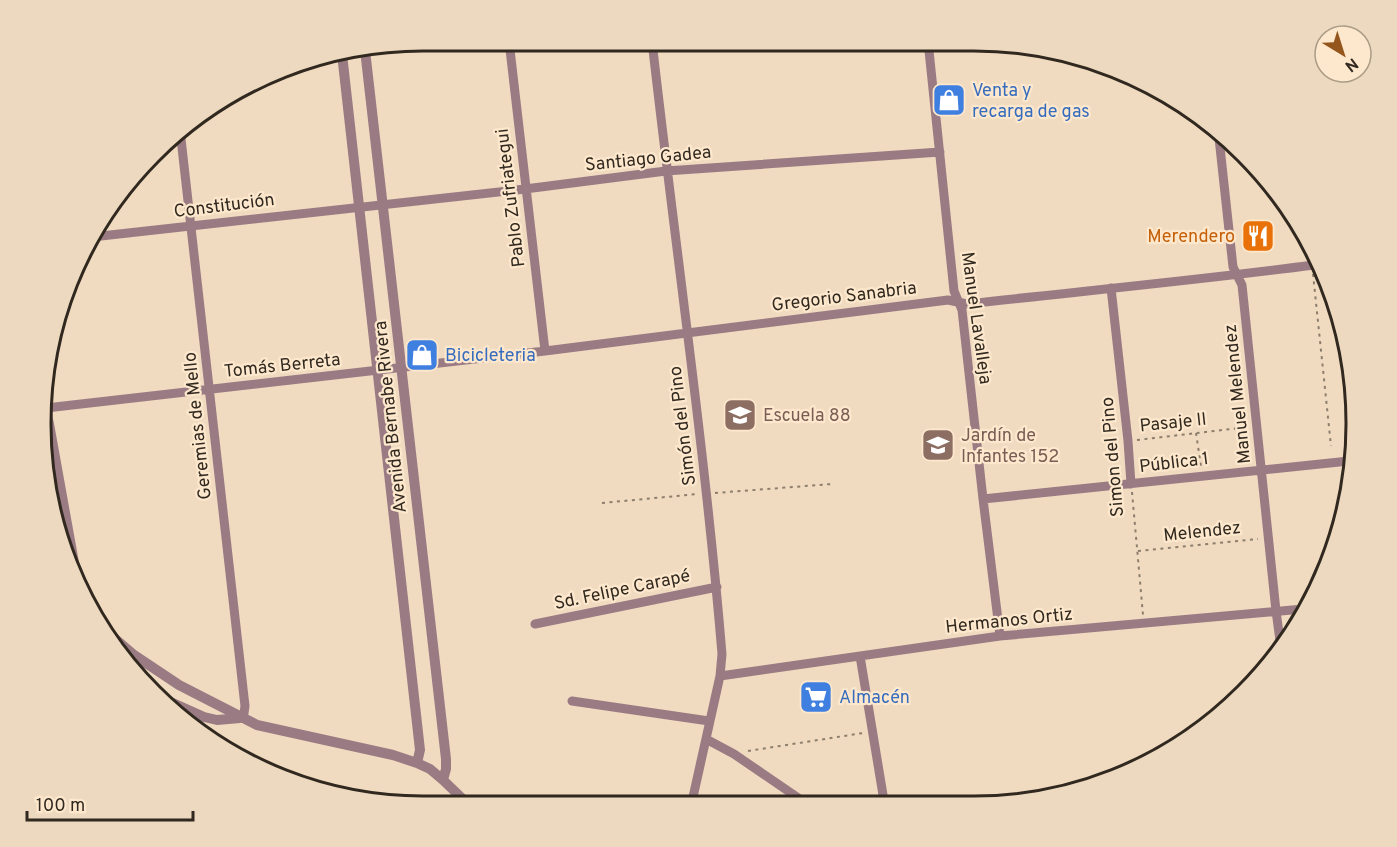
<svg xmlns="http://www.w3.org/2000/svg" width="1397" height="847" font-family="Overpass,sans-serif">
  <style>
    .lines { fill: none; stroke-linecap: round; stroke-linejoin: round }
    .path { stroke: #8c7e6c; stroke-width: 2; stroke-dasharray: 3 4.5; stroke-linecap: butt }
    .minor { stroke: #9a7b83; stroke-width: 9 }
    .tertiary { stroke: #9a7b83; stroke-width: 10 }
    .labels { text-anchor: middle; stroke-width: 4.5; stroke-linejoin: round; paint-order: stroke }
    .shop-label { font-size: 18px; fill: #366cbe; stroke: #fde8cd; text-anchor: start }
    .street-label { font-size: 18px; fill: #31291f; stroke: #fde8cd }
    .food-label { font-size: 18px; fill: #c56008; stroke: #fde8cd; text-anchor: end }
    .education-label { font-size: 18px; fill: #785e54; stroke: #fde8cd; text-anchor: start }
    .rim { fill: none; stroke: #31291f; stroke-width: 3 }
  </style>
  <rect width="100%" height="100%" fill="#f0dbc0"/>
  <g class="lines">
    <!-- path -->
    <path class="path" d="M 1313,274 L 1331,446
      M 1196,433 L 1201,466
      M 1137,440 L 1248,427
      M 1132,492 L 1143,615
      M 715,493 L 832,484
      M 602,503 L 698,494
      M 1138,551 L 1258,539
      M 748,751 L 863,733"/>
    <!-- minor -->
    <path class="minor" d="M 509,41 L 545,351
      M 652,41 C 675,245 705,449 722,654 L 720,676 L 691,806
      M 928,41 L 954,291 L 962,310 L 983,499 L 1000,636
      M 180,130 L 245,706 L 244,713 L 240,717
      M 1219,138 L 1233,267 L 1242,285 L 1276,611 L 1281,648
      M 92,237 L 525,189 L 666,171 L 940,152
      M 1111,288 L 1128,441 L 1131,484
      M 46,408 L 545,351 L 948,300 L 967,304 C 1083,291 1199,280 1314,265
      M 983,499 L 1349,461
      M 535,624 L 717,587
      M 860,656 L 884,801 L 883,806
      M 720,676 L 1000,636 L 1303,609
      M 572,701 L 709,721
      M 706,739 L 734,754 L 810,806"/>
    <!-- tertiary -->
    <path class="tertiary" d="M 365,50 L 446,759 L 446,769 L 443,780
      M 342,54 L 420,750 L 417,763
      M 44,403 L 49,424 L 76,574
      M 106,631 L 134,655 L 179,685 L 257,725 L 393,755 L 417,763 L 430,769 L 443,780 L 470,806
      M 166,700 L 204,717 L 217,720 L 240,718"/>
  </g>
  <!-- icons -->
  <defs>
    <g id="shop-square" transform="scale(1.725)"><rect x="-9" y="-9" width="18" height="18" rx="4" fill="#3f7fe0" stroke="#fde8cd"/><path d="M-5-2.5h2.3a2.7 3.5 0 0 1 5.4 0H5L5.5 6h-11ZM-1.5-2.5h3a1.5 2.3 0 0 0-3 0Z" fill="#fff"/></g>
    <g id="restaurant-square" transform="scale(1.725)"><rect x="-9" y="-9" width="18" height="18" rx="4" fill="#e8710a" stroke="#fde8cd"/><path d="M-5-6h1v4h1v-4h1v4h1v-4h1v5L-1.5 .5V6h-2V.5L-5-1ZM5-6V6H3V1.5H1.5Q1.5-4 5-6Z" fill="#fff"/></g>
    <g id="school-square" transform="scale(1.725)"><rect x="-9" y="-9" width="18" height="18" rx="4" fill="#8d6e63" stroke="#fde8cd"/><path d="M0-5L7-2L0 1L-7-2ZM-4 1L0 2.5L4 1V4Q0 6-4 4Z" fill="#fff"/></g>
    <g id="supermarket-square" transform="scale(1.725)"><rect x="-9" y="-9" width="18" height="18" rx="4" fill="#3f7fe0" stroke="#fde8cd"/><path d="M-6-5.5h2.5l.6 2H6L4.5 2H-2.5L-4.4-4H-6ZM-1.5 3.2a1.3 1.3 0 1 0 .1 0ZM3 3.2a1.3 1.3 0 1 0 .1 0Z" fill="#fff"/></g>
  </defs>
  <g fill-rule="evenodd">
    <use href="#shop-square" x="949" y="100"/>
    <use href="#restaurant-square" x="1258" y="236"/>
    <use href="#shop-square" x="422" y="355"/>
    <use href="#school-square" x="740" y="415"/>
    <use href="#school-square" x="938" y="445"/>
    <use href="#supermarket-square" x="816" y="697"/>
  </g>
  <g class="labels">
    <!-- shop labels -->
    <g class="shop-label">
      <text x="972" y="96">Venta y<tspan x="972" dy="21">recarga de gas</tspan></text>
      <text x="445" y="361">Bicicleteria</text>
      <text x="839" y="703">Almacén</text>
    </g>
    <!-- street labels -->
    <g class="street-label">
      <text transform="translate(648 158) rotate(-6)" y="6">Santiago Gadea</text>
      <text transform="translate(510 198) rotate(-97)" y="6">Pablo Zufriategui</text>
      <text transform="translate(224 205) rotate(-7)" y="6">Constitución</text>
      <text transform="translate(844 296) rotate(-7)" y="6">Gregorio Sanabria</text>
      <text transform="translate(977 318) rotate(82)" y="6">Manuel Lavalleja</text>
      <text transform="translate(282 365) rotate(-6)" y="6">Tomás Berreta</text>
      <text transform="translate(1237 394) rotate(-96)" y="6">Manuel Melendez</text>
      <text transform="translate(390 417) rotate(-96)" y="6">Avenida Bernabe Rivera</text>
      <text transform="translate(1173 422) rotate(-6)" y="6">Pasaje II</text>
      <text transform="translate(197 426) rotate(-96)" y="6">Geremias de Mello</text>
      <text transform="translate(682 426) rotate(-97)" y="6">Simón del Pino</text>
      <text transform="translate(1112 457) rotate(-95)" y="6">Simon del Pino</text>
      <text transform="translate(1174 462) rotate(-7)" y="6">Pública 1</text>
      <text transform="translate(1202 531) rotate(-6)" y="6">Melendez</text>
      <text transform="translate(622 589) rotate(-12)" y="6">Sd. Felipe Carapé</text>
      <text transform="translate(1009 620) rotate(-6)" y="6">Hermanos Ortiz</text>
    </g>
    <!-- food labels -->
    <g class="food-label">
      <text x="1235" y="242">Merendero</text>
    </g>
    <!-- education labels -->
    <g class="education-label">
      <text x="763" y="421">Escuela 88</text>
      <text x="961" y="441">Jardín de<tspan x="961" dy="21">Infantes 152</tspan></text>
    </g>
  </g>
  <!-- crop -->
  <path d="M0 0H1397V847H0ZM423 51H974A372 372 0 0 1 1346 423V424A372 372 0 0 1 974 796H423A372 372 0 0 1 51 424V423A372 372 0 0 1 423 51Z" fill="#edd9bf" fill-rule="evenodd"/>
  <path class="rim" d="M423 51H974A372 372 0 0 1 1346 423V424A372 372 0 0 1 974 796H423A372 372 0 0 1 51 424V423A372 372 0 0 1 423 51Z"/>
  <!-- north arrow -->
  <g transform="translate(1343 54) rotate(142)"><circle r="28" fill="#fde8cd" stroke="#ab9c87" stroke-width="1.5"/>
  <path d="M0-4.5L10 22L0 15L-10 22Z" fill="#95561e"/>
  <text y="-9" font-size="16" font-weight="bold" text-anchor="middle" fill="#31291f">N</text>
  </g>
  <!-- scale -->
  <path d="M27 811v9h166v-9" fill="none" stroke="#31291f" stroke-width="3"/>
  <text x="36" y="811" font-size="18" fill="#31291f" stroke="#fde8cd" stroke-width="4.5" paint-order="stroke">100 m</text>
</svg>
